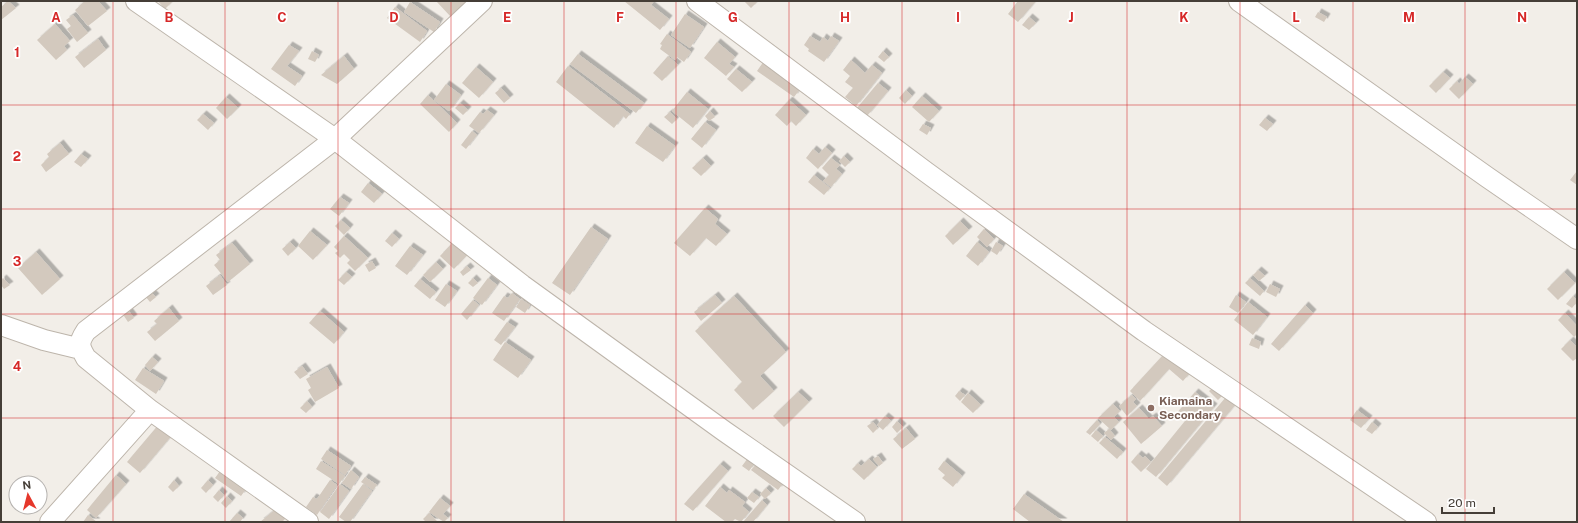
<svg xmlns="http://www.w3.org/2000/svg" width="1578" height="523" font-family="'Public Sans',sans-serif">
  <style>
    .building { fill: #d3c9be; filter: url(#shadow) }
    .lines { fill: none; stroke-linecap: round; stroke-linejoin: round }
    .minor-casing { stroke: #bdb5ab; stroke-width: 22 }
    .minor { stroke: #fff; stroke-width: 20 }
    .grid { fill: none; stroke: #d62828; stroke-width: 1; stroke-opacity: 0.55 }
    .education-dot { fill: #8d6e63; stroke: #fff; stroke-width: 1.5 }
    .labels { text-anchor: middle; stroke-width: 3.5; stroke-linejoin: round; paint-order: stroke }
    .education-label { font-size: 12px; font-weight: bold; fill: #785e54; stroke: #fff; text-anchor: start }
    .grid-label { font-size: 13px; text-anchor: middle; font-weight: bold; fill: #d62828; stroke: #fff; stroke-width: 3.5; stroke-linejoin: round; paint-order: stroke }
  </style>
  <defs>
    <filter id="shadow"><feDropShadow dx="3.5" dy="-3.5" stdDeviation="0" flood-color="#0004"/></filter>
  </defs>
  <rect width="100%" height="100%" fill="#f2eee8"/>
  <!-- building -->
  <path class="building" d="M 8,1 L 16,8 L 1,20 L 1,7 Z
    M 85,1 L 98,1 L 107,11 L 88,26 L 75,10 Z
    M 158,1 L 173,1 L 165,9 Z
    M 436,1 L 470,1 L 451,17 Z
    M 624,1 L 654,1 L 651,5 L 669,19 L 660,30 Z
    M 744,1 L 758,1 L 751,8 Z
    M 1018,1 L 1036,1 L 1018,22 L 1008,14 Z
    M 410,2 L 440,22 L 434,32 L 404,12 Z
    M 395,7 L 427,31 L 420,42 L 387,18 Z
    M 1318,12 L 1327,17 L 1324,22 L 1315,17 Z
    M 685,14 L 704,27 L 690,48 L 671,35 Z
    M 73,15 L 88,33 L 77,42 L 67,29 L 71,26 L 66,20 Z
    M 1029,17 L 1036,23 L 1029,30 L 1022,25 Z
    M 55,24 L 70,41 L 64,46 L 67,50 L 56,60 L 37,40 Z
    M 667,34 L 691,52 L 684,62 L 677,57 L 675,60 L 660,49 L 662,45 L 660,44 Z
    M 810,36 L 820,42 L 823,37 L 828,41 L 831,36 L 839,41 L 824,62 L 808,51 L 809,49 L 804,45 Z
    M 98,39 L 106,50 L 84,68 L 75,57 Z
    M 717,42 L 735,57 L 729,64 L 734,67 L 726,76 L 704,58 Z
    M 289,45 L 299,51 L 287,66 L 302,76 L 295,86 L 271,69 Z
    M 312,51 L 319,55 L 315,62 L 308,59 Z
    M 883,51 L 889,57 L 884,62 L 878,57 Z
    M 578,54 L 644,103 L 636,113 L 570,64 Z
    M 344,56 L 354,69 L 337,84 L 321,75 Z
    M 668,56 L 678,65 L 662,81 L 653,73 Z
    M 851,60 L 865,73 L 872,65 L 882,73 L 856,106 L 845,97 L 853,88 L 845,82 L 850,76 L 843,70 Z
    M 764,61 L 801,88 L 794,97 L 757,71 Z
    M 568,66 L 630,114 L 626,119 L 623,116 L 614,128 L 556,82 Z
    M 476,67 L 493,82 L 479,98 L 462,83 Z
    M 736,69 L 752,82 L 742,92 L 727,79 Z
    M 1443,72 L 1450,78 L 1436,93 L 1429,86 Z
    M 1465,77 L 1473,84 L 1459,99 L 1449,89 L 1457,81 L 1459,84 Z
    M 878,83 L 888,91 L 867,116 L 857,108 Z
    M 446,84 L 461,95 L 449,111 L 434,100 Z
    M 501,88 L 510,98 L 504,103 L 495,93 Z
    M 906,90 L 912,96 L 905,104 L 899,98 Z
    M 687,92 L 708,109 L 693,128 L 672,111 Z
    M 428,95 L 457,123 L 449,132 L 420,104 Z
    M 922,96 L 939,111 L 929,122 L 912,107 Z
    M 226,97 L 238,108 L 227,119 L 216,108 Z
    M 789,100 L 806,115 L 796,126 L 791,121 L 787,126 L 775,115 Z
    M 460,103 L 468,110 L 463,115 L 455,108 Z
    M 487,110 L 494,115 L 479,133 L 469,126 L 480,112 L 483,114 Z
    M 710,111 L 715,117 L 709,121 L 705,116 Z
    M 670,112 L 677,119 L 672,124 L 664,117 Z
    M 203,114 L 214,123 L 208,130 L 197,120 Z
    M 1265,118 L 1273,124 L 1267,131 L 1259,125 Z
    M 705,122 L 716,130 L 702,148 L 691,139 Z
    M 923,124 L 931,128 L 927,135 L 919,130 Z
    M 647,126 L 675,146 L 663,162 L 635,143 Z
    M 472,131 L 477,135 L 466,149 L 461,145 Z
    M 60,143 L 69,154 L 46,172 L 41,165 L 49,157 L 47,154 Z
    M 825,147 L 832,153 L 818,169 L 806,158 L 813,149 L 819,154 Z
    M 81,154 L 88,159 L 81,167 L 74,162 Z
    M 844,156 L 850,162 L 845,167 L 839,161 Z
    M 703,158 L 711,166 L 701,176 L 692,168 Z
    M 831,158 L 840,165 L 836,169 L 842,174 L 831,187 L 823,181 L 829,175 L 822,168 Z
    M 1577,171 L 1577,185 L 1570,180 Z
    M 814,175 L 830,188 L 824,195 L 808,182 Z
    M 368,183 L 382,194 L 374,203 L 361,192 Z
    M 340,197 L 349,203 L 339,216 L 330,209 Z
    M 705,208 L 718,219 L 715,224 L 727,234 L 716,246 L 706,238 L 690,256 L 674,243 Z
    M 341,220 L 350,228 L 344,235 L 335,226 Z
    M 960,221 L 969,230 L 953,245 L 945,236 Z
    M 591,227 L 608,239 L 570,295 L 552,283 Z
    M 984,229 L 994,239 L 987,247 L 977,237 Z
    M 310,231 L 327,245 L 313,260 L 298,246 Z
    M 392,233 L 399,239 L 392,247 L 385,241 Z
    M 344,236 L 368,258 L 355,271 L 347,263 L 350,260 L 344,254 L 340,258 L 335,253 L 338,251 L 334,247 Z
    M 457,238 L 471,251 L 454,269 L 440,256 Z
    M 290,242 L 296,248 L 288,256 L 282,249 Z
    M 977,242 L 989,252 L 978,266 L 966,256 Z
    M 996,242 L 1003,246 L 997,255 L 991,251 Z
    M 232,243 L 250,264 L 228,282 L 214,265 L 220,260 L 216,255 Z
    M 410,246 L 423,255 L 407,275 L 395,266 Z
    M 36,252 L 60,279 L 42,295 L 18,268 Z
    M 372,261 L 376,268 L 369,272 L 365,265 Z
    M 436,262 L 443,269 L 430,282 L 423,275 Z
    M 467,266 L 471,270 L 463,276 L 460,272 Z
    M 1258,270 L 1265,276 L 1259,281 L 1253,275 Z
    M 346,272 L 352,277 L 344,285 L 338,280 Z
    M 1564,272 L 1575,283 L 1558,300 L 1547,289 Z
    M 220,275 L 227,285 L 213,295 L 206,286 Z
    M 3,278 L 10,285 L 4,289 L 1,285 L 1,280 Z
    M 473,278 L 478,283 L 473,287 L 468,283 Z
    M 488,278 L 497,285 L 482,305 L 473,298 Z
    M 1250,278 L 1264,291 L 1260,296 L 1245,283 Z
    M 420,279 L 436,292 L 430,299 L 414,286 Z
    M 446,284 L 457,291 L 445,307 L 435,300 Z
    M 1270,284 L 1280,289 L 1276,297 L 1266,292 Z
    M 150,291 L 156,297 L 150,302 L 145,296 Z
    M 512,293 L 520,299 L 504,321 L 492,313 L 504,296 L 508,298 Z
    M 715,295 L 722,303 L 701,321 L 694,312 Z
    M 1236,295 L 1246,302 L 1238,313 L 1229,307 Z
    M 734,296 L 786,352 L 760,376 L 774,391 L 753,410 L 734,390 L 742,382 L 695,331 Z
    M 1573,296 L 1577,300 L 1577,302 L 1572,308 L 1566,304 Z
    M 521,299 L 530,305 L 525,313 L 516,307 Z
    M 473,300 L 479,305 L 467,320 L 461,314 Z
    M 1248,302 L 1267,317 L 1253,335 L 1234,320 Z
    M 1305,305 L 1313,313 L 1279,351 L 1271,344 Z
    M 169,308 L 179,321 L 155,341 L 147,332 L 157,324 L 154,321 Z
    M 128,310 L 134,318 L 128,322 L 122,313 Z
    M 320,311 L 344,332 L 334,344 L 309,323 Z
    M 1565,313 L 1577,326 L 1577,334 L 1574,337 L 1558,320 Z
    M 507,322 L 515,327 L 501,345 L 494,340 Z
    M 1252,338 L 1261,342 L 1259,349 L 1249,345 Z
    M 1570,340 L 1577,347 L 1577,358 L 1573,361 L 1561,349 Z
    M 505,342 L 531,360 L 518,378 L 493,360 Z
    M 1165,353 L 1189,374 L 1183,381 L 1169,369 L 1140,401 L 1130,391 Z
    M 152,357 L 158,362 L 150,371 L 145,365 Z
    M 302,366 L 308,374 L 300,379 L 294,372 Z
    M 327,367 L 339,388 L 315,402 L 308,390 L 311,388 L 306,379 Z
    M 143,368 L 164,381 L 156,394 L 135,380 Z
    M 1214,387 L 1222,396 L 1218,400 L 1209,391 Z
    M 959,391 L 965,395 L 960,401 L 955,396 Z
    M 798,392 L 809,402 L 784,427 L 773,416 Z
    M 1195,392 L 1214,407 L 1156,477 L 1146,469 L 1185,421 L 1176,414 Z
    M 968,393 L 981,405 L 973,413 L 961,402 Z
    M 1132,395 L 1136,399 L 1133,402 L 1137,406 L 1127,416 L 1119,406 Z
    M 1226,397 L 1235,405 L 1167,486 L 1158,478 Z
    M 307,401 L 312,407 L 306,413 L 300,408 Z
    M 1113,404 L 1120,411 L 1114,417 L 1119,422 L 1111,430 L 1098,418 Z
    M 1139,408 L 1149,419 L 1153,416 L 1162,426 L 1141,444 L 1123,422 Z
    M 1357,410 L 1369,419 L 1361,428 L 1350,420 Z
    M 885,416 L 891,421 L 883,430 L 877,425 Z
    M 1097,420 L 1100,424 L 1090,435 L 1086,432 Z
    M 897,421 L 903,427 L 897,433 L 892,427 Z
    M 873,422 L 878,428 L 873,433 L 867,426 Z
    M 1372,422 L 1378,427 L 1372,434 L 1366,430 Z
    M 160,423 L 173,434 L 140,473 L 127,462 Z
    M 906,428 L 915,439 L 902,449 L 893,439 Z
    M 1109,429 L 1115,436 L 1111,440 L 1104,433 Z
    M 1096,430 L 1103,436 L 1098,442 L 1091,436 Z
    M 1105,437 L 1123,452 L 1117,459 L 1099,443 Z
    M 327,450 L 351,466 L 345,475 L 321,459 Z
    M 1138,454 L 1143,458 L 1145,456 L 1151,462 L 1141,472 L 1131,462 Z
    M 878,456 L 883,463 L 879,466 L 873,459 Z
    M 748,458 L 755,463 L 749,471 L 742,466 Z
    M 869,459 L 877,467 L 864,480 L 852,469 L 858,463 L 861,466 Z
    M 321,461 L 345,476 L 339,484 L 316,469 Z
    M 944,461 L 962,476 L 953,487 L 942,478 L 945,475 L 938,469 Z
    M 758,462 L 785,481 L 778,490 L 751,470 Z
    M 720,464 L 728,471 L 693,511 L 684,504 Z
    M 223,467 L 249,485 L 241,496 L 215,478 Z
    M 351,470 L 359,477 L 351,489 L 342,483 Z
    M 116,475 L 126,484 L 96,518 L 87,510 Z
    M 365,477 L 377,485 L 373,490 L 361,482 Z
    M 174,480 L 179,486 L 173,492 L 168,487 Z
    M 208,480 L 213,485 L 206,493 L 201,488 Z
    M 330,480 L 337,485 L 317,515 L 306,507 L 313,497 L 317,499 Z
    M 340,484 L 349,491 L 329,519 L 320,512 Z
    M 363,484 L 372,491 L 350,522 L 346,522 L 339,517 Z
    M 720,487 L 727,493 L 729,490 L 745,502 L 742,506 L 749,512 L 741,522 L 735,519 L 732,522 L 726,522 L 705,506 Z
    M 766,488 L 771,493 L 765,499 L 760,494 Z
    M 219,490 L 224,495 L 218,502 L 213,497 Z
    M 752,492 L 759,497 L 754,503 L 747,498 Z
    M 1024,494 L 1064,522 L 1030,522 L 1013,509 Z
    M 227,496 L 232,501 L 226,508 L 221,503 Z
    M 440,498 L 450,506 L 443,514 L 448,518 L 444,522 L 429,512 Z
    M 762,500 L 767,505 L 753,522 L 743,522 Z
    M 276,509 L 285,519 L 282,522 L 260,522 Z
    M 237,513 L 243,518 L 240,522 L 229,522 Z
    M 429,513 L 438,522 L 426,522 L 423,519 Z
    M 88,515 L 97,522 L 83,522 Z"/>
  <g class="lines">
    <!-- minor casing -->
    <g class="minor-casing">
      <path id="minor" d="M 136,1 L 335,139 L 522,285 L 724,431 L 855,522
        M 697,1 L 926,172 L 1144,331 L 1426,522
        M 1239,1 L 1487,177 L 1577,239
        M 1,325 L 44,340 L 81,349
        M 150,410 L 308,522
        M 50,522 L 150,410 L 86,358 C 79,346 78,343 86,331 L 335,139 L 482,1"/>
    </g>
    <!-- minor -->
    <use href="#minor" class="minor"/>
  </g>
  <!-- grid -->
  <path class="grid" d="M 113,1 L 113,522M 225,1 L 225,522M 338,1 L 338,522M 451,1 L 451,522M 564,1 L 564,522M 676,1 L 676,522M 789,1 L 789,522M 902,1 L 902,522M 1014,1 L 1014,522M 1127,1 L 1127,522M 1240,1 L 1240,522M 1353,1 L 1353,522M 1465,1 L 1465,522M 1,105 L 1577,105M 1,209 L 1577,209M 1,314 L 1577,314M 1,418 L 1577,418"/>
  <!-- markers -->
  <circle class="education-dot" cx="1151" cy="408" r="4"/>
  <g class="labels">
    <!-- education labels -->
    <g class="education-label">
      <text x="1159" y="405">Kiamaina<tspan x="1159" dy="14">Secondary</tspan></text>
    </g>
  </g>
  <g class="grid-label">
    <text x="56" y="22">A</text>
    <text x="169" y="22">B</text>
    <text x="282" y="22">C</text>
    <text x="394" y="22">D</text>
    <text x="507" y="22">E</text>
    <text x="620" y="22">F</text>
    <text x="733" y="22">G</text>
    <text x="845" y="22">H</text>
    <text x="958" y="22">I</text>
    <text x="1071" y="22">J</text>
    <text x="1184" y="22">K</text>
    <text x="1296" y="22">L</text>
    <text x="1409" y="22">M</text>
    <text x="1522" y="22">N</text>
    <text x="17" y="57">1</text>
    <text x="17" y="161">2</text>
    <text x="17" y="266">3</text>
    <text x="17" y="371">4</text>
  </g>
  <!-- border -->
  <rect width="1578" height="523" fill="none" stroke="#453e37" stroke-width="4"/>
  <!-- north arrow -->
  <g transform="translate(28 495) rotate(353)"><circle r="19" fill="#ffffff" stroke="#b5b2af"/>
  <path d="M0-3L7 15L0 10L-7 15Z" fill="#e5372b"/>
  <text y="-6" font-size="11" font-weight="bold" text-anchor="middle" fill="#453e37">N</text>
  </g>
  <!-- scale -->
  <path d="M1442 507v6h52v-6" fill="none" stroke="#453e37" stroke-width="2"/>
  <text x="1448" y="507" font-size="12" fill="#453e37" stroke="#ffffff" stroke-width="3" paint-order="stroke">20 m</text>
</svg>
